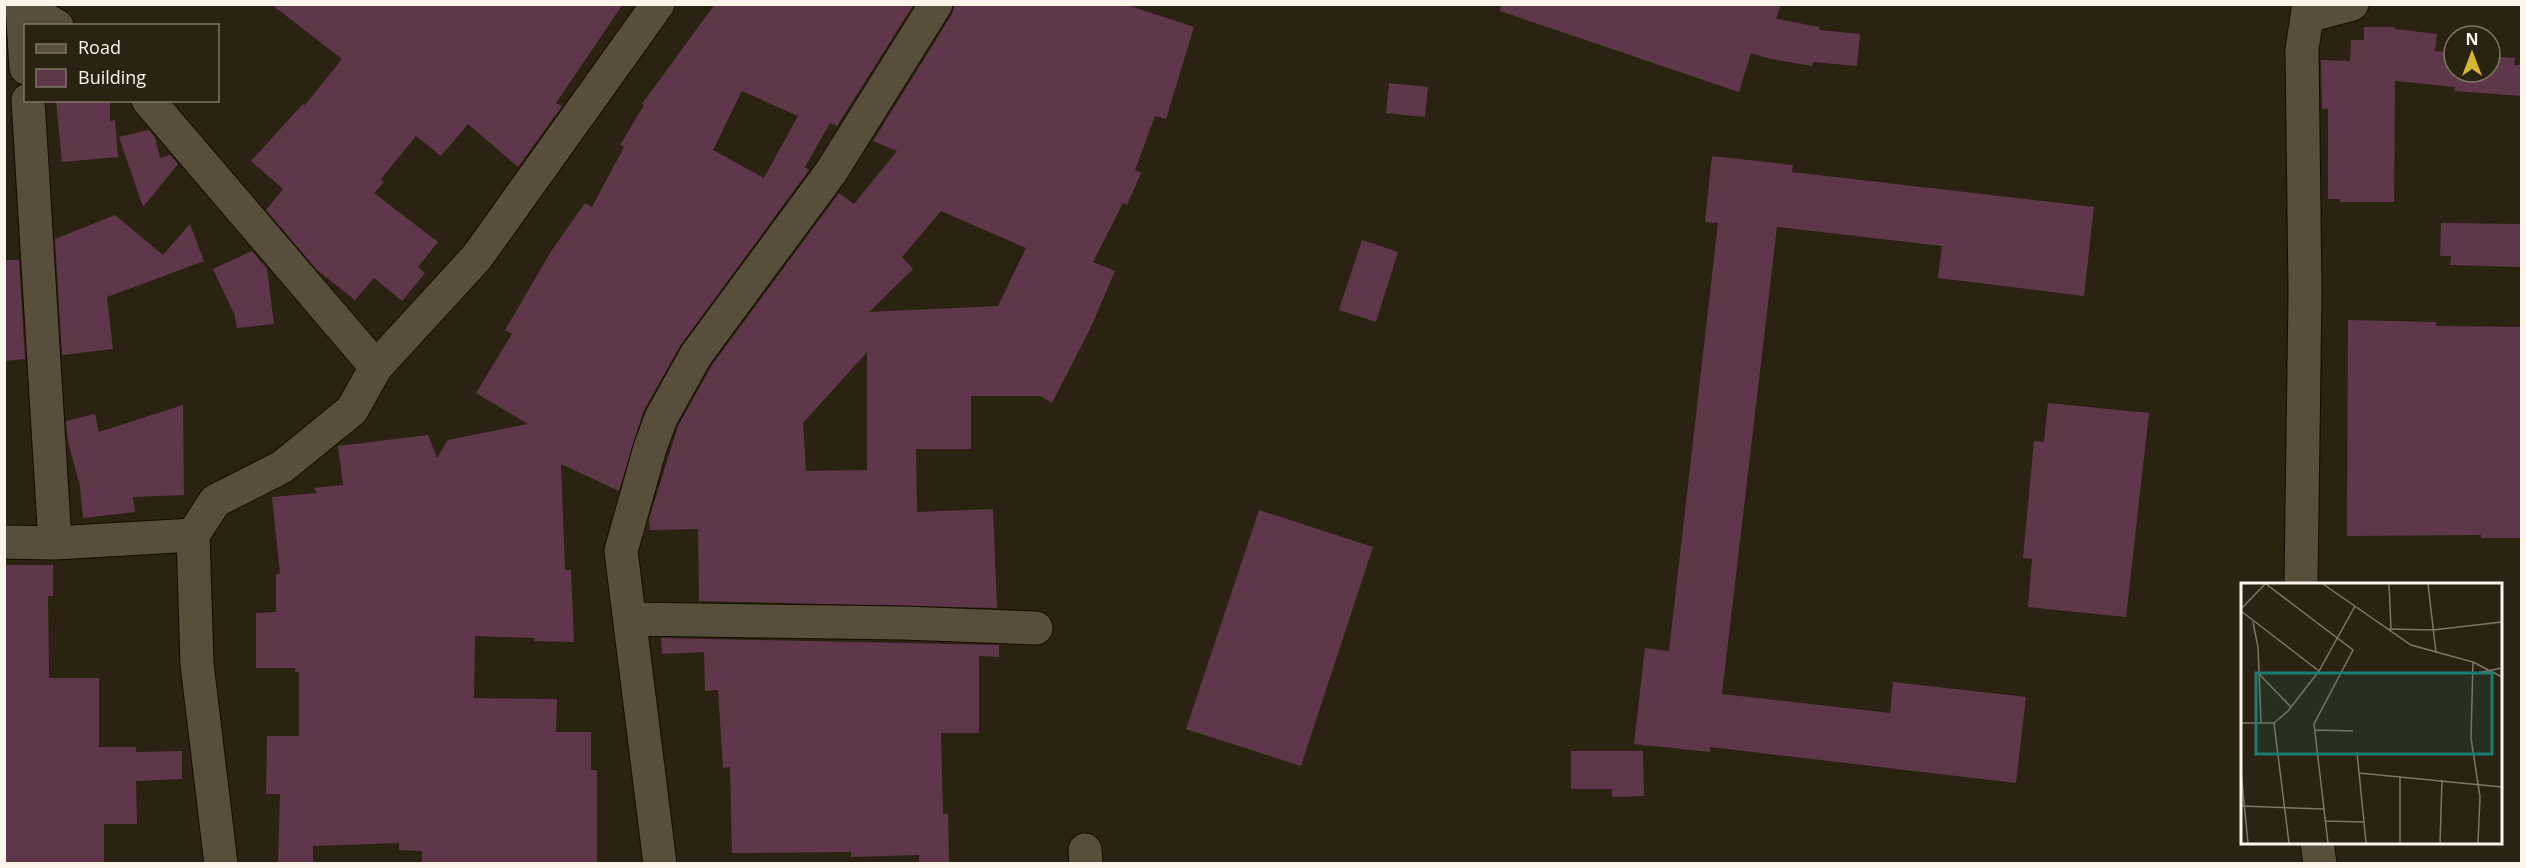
<svg xmlns="http://www.w3.org/2000/svg" width="2526" height="868" font-family="'Open Sans',sans-serif">
  <style>
    .building { fill: #5f374b; fill-rule: evenodd }
    .lines { fill: none; stroke-linecap: round; stroke-linejoin: round }
    .minor-casing { stroke: #140c00; stroke-width: 35 }
    .minor { stroke: #584e3c; stroke-width: 33 }
    .inset-road { fill: none; stroke: #7e7767; stroke-width: 1.5 }
    .view { fill: #1b7c74; fill-opacity: 0.15; stroke: #1b7c74; stroke-width: 3 }
    .inset-edge { fill: none; stroke: #faf4e9; stroke-width: 3 }
  </style>
  <rect width="100%" height="100%" fill="#2b2311"/>
  <!-- building -->
  <path class="building" d="M 271,4 L 623,4 L 556,103 L 562,106 L 518,167 L 468,124 L 441,156 L 416,136 L 381,179 L 384,182 L 374,193 L 438,242 L 418,267 L 425,273 L 402,301 L 374,278 L 355,300 L 317,270 L 266,210 L 283,189 L 251,161 L 303,104 L 305,105 L 342,59 Z
    M 715,4 L 914,4 L 837,126 L 830,123 L 805,167 L 809,170 L 680,346 L 643,412 L 619,491 L 561,464 L 565,570 L 571,570 L 574,642 L 534,641 L 534,638 L 475,636 L 474,698 L 557,699 L 556,732 L 591,732 L 591,770 L 597,770 L 597,864 L 422,864 L 422,851 L 399,850 L 399,843 L 313,846 L 313,864 L 278,864 L 280,794 L 266,794 L 267,736 L 299,736 L 299,672 L 295,672 L 295,668 L 256,668 L 256,613 L 276,612 L 276,574 L 280,574 L 272,497 L 317,493 L 314,488 L 343,485 L 338,446 L 428,435 L 437,458 L 448,440 L 528,424 L 476,393 L 512,334 L 505,330 L 552,250 L 585,203 L 592,207 L 624,147 L 620,145 L 644,105 L 642,104 ZM 742,91 L 798,116 L 764,178 L 713,150 Z
    M 955,4 L 1124,4 L 1194,27 L 1166,119 L 1155,116 L 1135,170 L 1141,173 L 1127,205 L 1123,203 L 1093,262 L 1115,271 L 1091,327 L 1052,403 L 1040,396 L 971,396 L 971,449 L 916,449 L 917,512 L 993,509 L 997,608 L 699,601 L 698,529 L 650,530 L 649,519 L 678,426 L 712,365 L 839,193 L 854,204 L 897,151 L 873,141 L 952,14 ZM 941,211 L 1026,248 L 998,306 L 869,312 L 913,269 L 902,257 ZM 867,352 L 867,470 L 806,471 L 803,423 Z
    M 1501,4 L 1781,4 L 1776,19 L 1820,27 L 1819,30 L 1860,34 L 1857,66 L 1813,62 L 1812,66 L 1767,58 L 1751,53 L 1739,92 L 1500,11 Z
    M 2364,27 L 2395,27 L 2395,29 L 2437,34 L 2435,51 L 2454,53 L 2454,72 L 2490,72 L 2490,56 L 2515,58 L 2514,65 L 2522,65 L 2522,96 L 2454,91 L 2455,87 L 2395,81 L 2394,202 L 2340,202 L 2340,199 L 2328,199 L 2328,109 L 2322,109 L 2321,60 L 2350,61 L 2351,40 L 2364,40 Z
    M 1389,83 L 1428,87 L 1425,117 L 1386,113 Z
    M 56,100 L 110,100 L 110,121 L 115,120 L 118,157 L 62,162 Z
    M 149,130 L 155,137 L 160,158 L 170,155 L 178,164 L 143,207 L 119,137 Z
    M 1712,156 L 1793,165 L 1792,172 L 2094,207 L 2084,296 L 1938,278 L 1942,246 L 1777,227 L 1722,694 L 1890,713 L 1893,682 L 2026,697 L 2016,783 L 1710,747 L 1710,752 L 1634,744 L 1645,648 L 1669,651 L 1718,223 L 1705,222 Z
    M 115,215 L 163,255 L 190,224 L 204,261 L 107,297 L 113,349 L 62,355 L 55,239 Z
    M 2441,223 L 2522,224 L 2522,267 L 2450,265 L 2451,256 L 2440,256 Z
    M 1362,240 L 1398,252 L 1376,322 L 1339,310 Z
    M 252,251 L 267,269 L 274,324 L 237,328 L 235,316 L 213,269 Z
    M 4,260 L 19,260 L 25,359 L 4,361 Z
    M 2348,320 L 2436,322 L 2436,326 L 2522,327 L 2522,538 L 2481,538 L 2481,535 L 2347,536 Z
    M 2048,403 L 2149,413 L 2126,617 L 2028,607 L 2032,559 L 2023,558 L 2034,441 L 2044,442 Z
    M 183,405 L 184,495 L 133,497 L 135,512 L 83,518 L 80,486 L 68,441 L 66,421 L 95,414 L 99,432 Z
    M 1259,510 L 1373,547 L 1301,766 L 1186,729 Z
    M 4,565 L 53,565 L 53,596 L 48,596 L 49,678 L 99,678 L 99,747 L 136,747 L 136,752 L 182,751 L 182,779 L 136,781 L 137,824 L 104,824 L 104,864 L 4,864 Z
    M 661,638 L 999,645 L 999,657 L 979,656 L 979,733 L 941,733 L 943,814 L 948,814 L 949,864 L 919,864 L 919,855 L 851,857 L 851,852 L 732,853 L 730,767 L 723,768 L 718,690 L 705,691 L 704,652 L 662,654 Z
    M 1571,751 L 1643,751 L 1644,796 L 1612,797 L 1612,789 L 1571,789 Z"/>
  <g class="lines">
    <!-- minor casing -->
    <g class="minor-casing">
      <path id="minor" d="M 22,4 L 26,68
        M 22,7 L 57,26
        M 2308,16 L 2352,4
        M 28,100 L 55,543
        M 148,100 L 376,367
        M 4,542 L 55,543 L 193,535
        M 2301,584 L 2305,292 L 2302,49 L 2309,4
        M 630,619 L 903,623 L 1036,628
        M 2317,842 L 2320,864
        M 1085,850 L 1086,864
        M 221,864 L 197,664 L 193,535 L 215,501 L 282,467 L 352,410 L 376,367 L 477,257 L 658,4
        M 660,864 L 621,551 L 650,448 L 661,418 L 696,355 L 831,172 L 936,4"/>
    </g>
    <!-- minor -->
    <use href="#minor" class="minor"/>
  </g>
  <!-- overview -->
  <g transform="translate(2241 583)">
    <rect width="261" height="261" fill="#2b2311"/>
    <path class="inset-road" d="M 25,1 L 112,67 L 73,141 L 87,260M 82,1 L 170,62 L 232,79 L 230,155 L 239,214 L 237,260M 148,1 L 150,45M 187,1 L 195,70M 0,26 L 24,1M 0,28 L 78,88M 12,39 L 17,64 L 20,140M 147,46 L 192,47 L 261,39M 232,79 L 261,94M 17,90 L 50,124M 231,91 L 261,85M 0,140 L 33,140M 74,147 L 112,148M 116,169 L 125,260M 0,189 L 7,260M 118,190 L 261,204M 0,223 L 83,226M 85,238 L 123,239M 48,260 L 33,140 L 47,128 L 78,88 L 114,23M 159,260 L 159,194M 199,260 L 201,197"/>
    <path class="view" d="M 15,90 L 251,90 L 251,171 L 15,171 Z"/>
    <rect width="261" height="261" class="inset-edge"/>
  </g>
  <!-- border -->
  <rect width="2526" height="868" fill="none" stroke="#faf4e9" stroke-width="12"/>
  <!-- legend -->
  <rect x="24" y="24" width="195" height="78" fill="#2b2311" stroke="#7e7767" stroke-width="1.5"/>
  <rect x="36" y="44" width="30" height="9" fill="#584e3c" stroke="#7e7767" stroke-width="1.5"/>
  <text x="78" y="54" font-size="18" fill="#faf4e9">Road</text>
  <rect x="36" y="69" width="30" height="18" fill="#5f374b" stroke="#7e7767" stroke-width="1.5"/>
  <text x="78" y="84" font-size="18" fill="#faf4e9">Building</text>
  <!-- north arrow -->
  <g transform="translate(2472 54)"><circle r="28" fill="#2b2311" stroke="#7e7767" stroke-width="1.5"/>
  <path d="M0-4.5L10 22L0 15L-10 22Z" fill="#d5b534"/>
  <text y="-9" font-size="16" font-weight="bold" text-anchor="middle" fill="#faf4e9">N</text>
  </g>
</svg>
